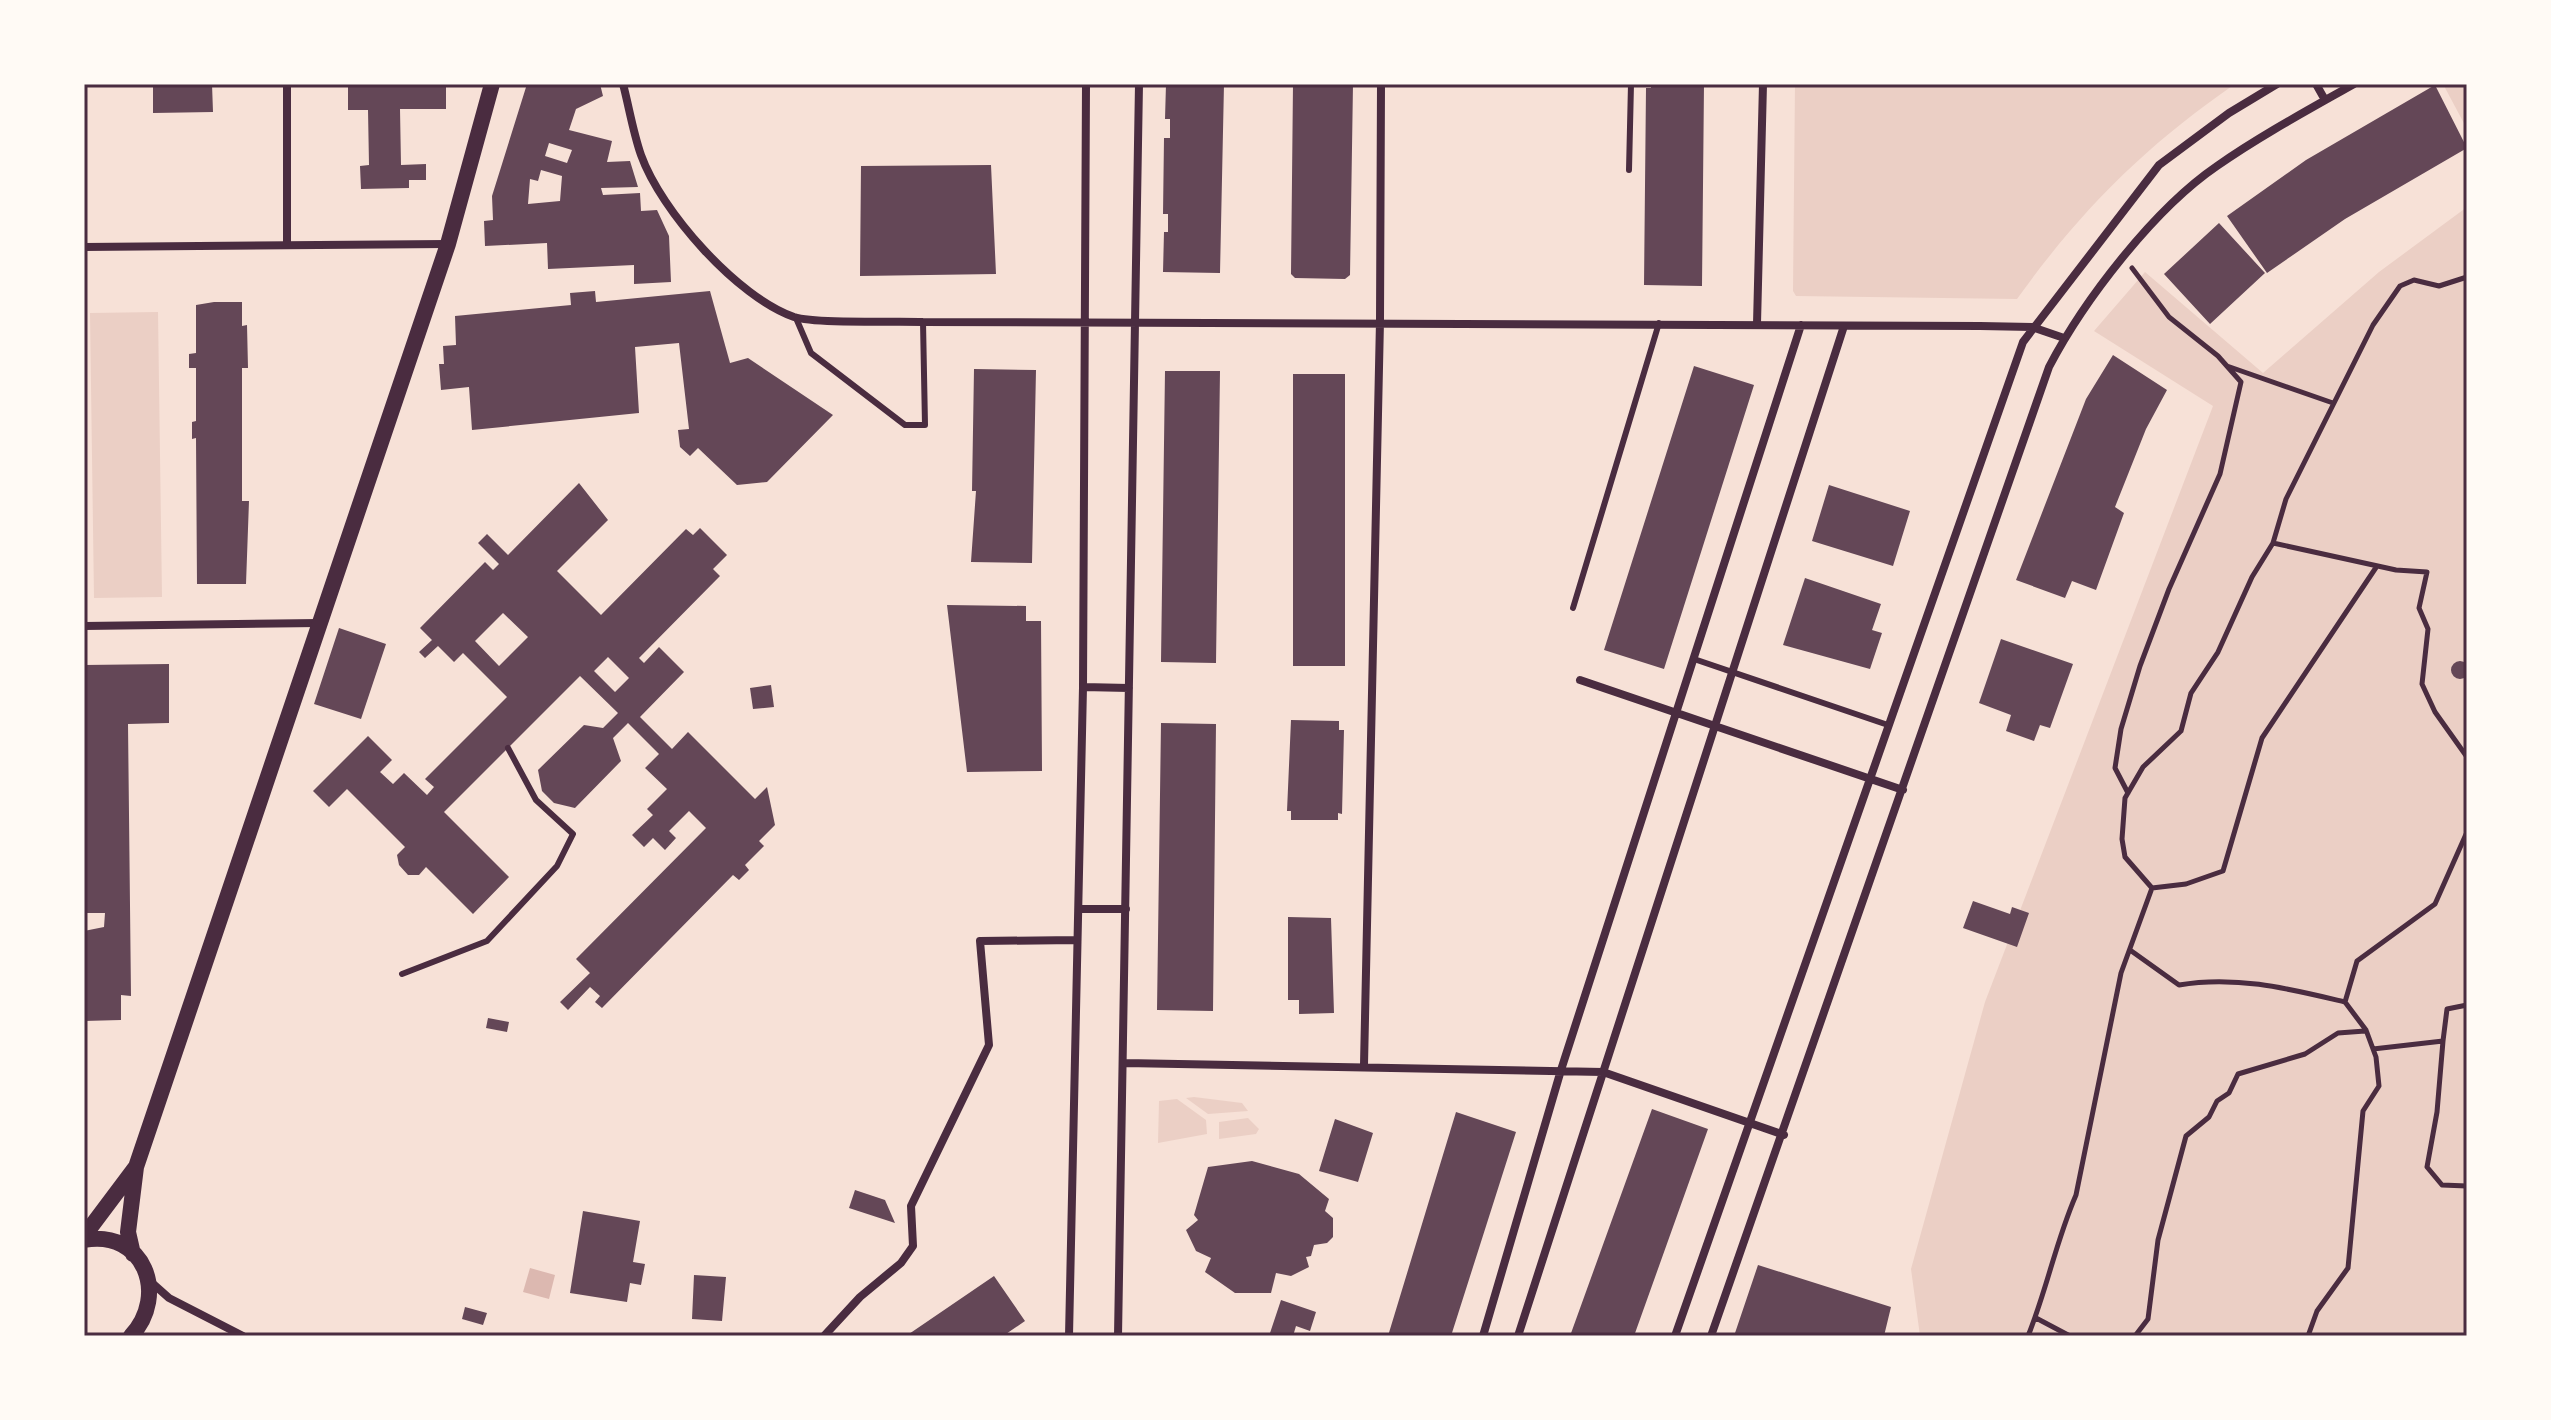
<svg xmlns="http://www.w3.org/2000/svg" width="2551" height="1420" font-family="Overpass,sans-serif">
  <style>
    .green { fill: #ebcfc5 }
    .water { fill: #dcb8b0 }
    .building { fill: #644757; fill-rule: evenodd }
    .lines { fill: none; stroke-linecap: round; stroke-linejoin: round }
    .path { stroke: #4a2c40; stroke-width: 5 }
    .service { stroke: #4a2c40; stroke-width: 6 }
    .minor { stroke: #4a2c40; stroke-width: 8 }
    .secondary { stroke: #4a2c40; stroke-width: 16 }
    .neatline { fill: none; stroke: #4a2c40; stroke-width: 3 }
  </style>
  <rect width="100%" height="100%" fill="#f7e1d7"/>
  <!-- green -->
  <path class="green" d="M 1795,84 L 2235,84 C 2145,146 2080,211 2017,299 L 1796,296 L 1793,291 Z
    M 2443,84 L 2467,84 L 2467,129 Z
    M 2467,207 L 2467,1336 L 1920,1336 L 1911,1269 L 1985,1002 L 2213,406 L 2094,331 L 2145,272 L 2263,373 L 2379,272 Z
    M 158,312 L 162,597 L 94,598 L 90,313 Z
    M 1194,1097 L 1242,1103 L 1248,1111 L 1208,1114 L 1186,1098 Z
    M 1177,1099 L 1206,1120 L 1207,1134 L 1158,1143 L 1159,1101 Z
    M 1248,1118 L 1259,1129 L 1256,1134 L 1219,1139 L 1219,1122 Z"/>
  <!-- water -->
  <path class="water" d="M 530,1268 L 555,1275 L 549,1299 L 523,1292 Z"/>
  <!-- building -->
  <path class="building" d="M 153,84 L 212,84 L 213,112 L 153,113 Z
    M 348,84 L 446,84 L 446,109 L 400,109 L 401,165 L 426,164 L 426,180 L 409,180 L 409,188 L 361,189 L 360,166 L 369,165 L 368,110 L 348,110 Z
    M 527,84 L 600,84 L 603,96 L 576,109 L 569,130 L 612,141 L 607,162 L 630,161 L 638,187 L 601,188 L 603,195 L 640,193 L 641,211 L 657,210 L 669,236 L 671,282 L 634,284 L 634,265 L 548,269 L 547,243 L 485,246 L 484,221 L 493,220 L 492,196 ZM 549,143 L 572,150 L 567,163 L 545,156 ZM 541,170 L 562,176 L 560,201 L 528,204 L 530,179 L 538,181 Z
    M 1166,84 L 1224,84 L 1220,273 L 1163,272 L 1164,232 L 1168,232 L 1168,214 L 1163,214 L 1164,138 L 1170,138 L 1170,119 L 1165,119 Z
    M 1293,84 L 1353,84 L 1350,275 L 1345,279 L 1295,278 L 1291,274 Z
    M 1651,84 L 1704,84 L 1702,286 L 1644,285 L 1646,88 L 1651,88 Z
    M 2435,85 L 2467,148 L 2345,219 L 2267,273 L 2227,216 L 2306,160 Z
    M 991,165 L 996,274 L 860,276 L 861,166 Z
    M 2219,223 L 2265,273 L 2210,324 L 2164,274 Z
    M 595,291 L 596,302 L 710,291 L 730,363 L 748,358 L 833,415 L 767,482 L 737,485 L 698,448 L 690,456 L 680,447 L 678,430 L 689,429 L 679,343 L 635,347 L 639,413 L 472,430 L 469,387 L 441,390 L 439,364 L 444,364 L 443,346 L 456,345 L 455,316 L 571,305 L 570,293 Z
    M 214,302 L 242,302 L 242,326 L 247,325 L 248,368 L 242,368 L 242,501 L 249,501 L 246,584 L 197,584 L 196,438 L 192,439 L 192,422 L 196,421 L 196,368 L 189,368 L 189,354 L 196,353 L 196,305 Z
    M 2113,355 L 2167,390 L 2146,429 L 2115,507 L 2124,513 L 2096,590 L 2072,581 L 2065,598 L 2016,580 L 2086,399 Z
    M 1694,366 L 1754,385 L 1664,669 L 1604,650 Z
    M 974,369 L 1036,370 L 1032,563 L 971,562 L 976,491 L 972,491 Z
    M 1165,371 L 1220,371 L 1216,663 L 1161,662 Z
    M 1293,374 L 1345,374 L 1345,666 L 1293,666 Z
    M 579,483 L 608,520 L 557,571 L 601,615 L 686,529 L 693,535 L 700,528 L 727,555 L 713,569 L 720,576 L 639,658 L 644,663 L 659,647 L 684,672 L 640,717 L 672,749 L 688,732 L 755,799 L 767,787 L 775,825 L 759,841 L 764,846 L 745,865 L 749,870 L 739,880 L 733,875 L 602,1008 L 595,1002 L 600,996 L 590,987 L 568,1010 L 560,1002 L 590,973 L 576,959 L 706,828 L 689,811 L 669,831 L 676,838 L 665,850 L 653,838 L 644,847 L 632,835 L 653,815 L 647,809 L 667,789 L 645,768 L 659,754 L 628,723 L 613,738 L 621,761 L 575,808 L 554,803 L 542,791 L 538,770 L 584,725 L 603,728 L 618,713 L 580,676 L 444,812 L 509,877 L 473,914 L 426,867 L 419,875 L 408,875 L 399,865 L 397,855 L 405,847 L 347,789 L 329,807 L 313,791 L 368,736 L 392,760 L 380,772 L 393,784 L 404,773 L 427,795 L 434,787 L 425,779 L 507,697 L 463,653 L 454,662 L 438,646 L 425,658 L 419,652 L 432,640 L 420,628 L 485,562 L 493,570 L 499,564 L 478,543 L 487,534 L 508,555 ZM 503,613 L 528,637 L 499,666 L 475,641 ZM 608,657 L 629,678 L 615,692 L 594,671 Z
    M 1829,485 L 1910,511 L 1893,566 L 1812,541 Z
    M 1805,578 L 1881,604 L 1872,630 L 1882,633 L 1870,669 L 1783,645 Z
    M 947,605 L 1026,606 L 1026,621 L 1041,621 L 1042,771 L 967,772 Z
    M 339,628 L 386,644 L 361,719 L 314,704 Z
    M 2001,639 L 2073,664 L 2050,728 L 2040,725 L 2034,741 L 2006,731 L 2011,715 L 1979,703 Z
    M2451 670a9 9 0 1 1 18 0a9 9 0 1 1-18 0Z
    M 169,664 L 169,723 L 128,724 L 131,996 L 121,995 L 121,1020 L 84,1021 L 84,931 L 104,927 L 105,913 L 84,913 L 84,665 Z
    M 771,685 L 774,707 L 753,709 L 750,688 Z
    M 1291,720 L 1339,721 L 1339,730 L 1344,730 L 1342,814 L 1338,813 L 1338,820 L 1291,820 L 1291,811 L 1287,811 Z
    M 1161,723 L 1216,724 L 1213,1011 L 1157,1010 Z
    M 1973,901 L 2010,914 L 2012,907 L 2029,913 L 2017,947 L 1963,928 Z
    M 1288,917 L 1331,918 L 1334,1013 L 1299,1014 L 1299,1000 L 1288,1000 Z
    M 488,1018 L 509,1022 L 507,1032 L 486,1028 Z
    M 1652,1109 L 1708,1129 L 1634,1336 L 1570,1336 Z
    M 1456,1112 L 1516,1132 L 1451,1336 L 1388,1336 Z
    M 1335,1119 L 1373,1133 L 1358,1182 L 1319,1171 Z
    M 1252,1161 L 1299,1174 L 1329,1199 L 1325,1211 L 1333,1218 L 1333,1237 L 1327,1243 L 1314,1245 L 1311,1256 L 1306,1257 L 1309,1267 L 1291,1276 L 1276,1273 L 1271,1293 L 1235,1293 L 1205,1272 L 1211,1258 L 1196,1251 L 1186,1230 L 1198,1220 L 1194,1215 L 1208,1167 Z
    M 855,1190 L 885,1200 L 895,1223 L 849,1208 Z
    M 583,1211 L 640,1221 L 633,1262 L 645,1264 L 641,1285 L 630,1283 L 627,1302 L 570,1293 Z
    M 1758,1265 L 1891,1307 L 1884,1336 L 1734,1336 Z
    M 694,1275 L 726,1277 L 722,1321 L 692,1319 Z
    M 994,1276 L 1025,1321 L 1003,1336 L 906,1336 Z
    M 1281,1300 L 1316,1312 L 1310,1331 L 1296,1326 L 1293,1336 L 1269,1336 Z
    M 465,1307 L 487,1313 L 483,1325 L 462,1319 Z"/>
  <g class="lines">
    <!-- path -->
    <path class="path" d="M 2227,366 L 2333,403
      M 2273,543 L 2396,570 L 2427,572 L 2419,608 L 2428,629 L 2422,684 L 2435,712 L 2467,757
      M 2128,793 L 2115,768 L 2121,729 L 2140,666 L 2169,589 L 2220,474 L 2241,382 L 2218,356 L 2169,317 L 2132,268
      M 2152,888 L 2186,884 L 2223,871 L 2262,738 L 2377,566
      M 2130,950 L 2179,985 C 2236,975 2290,989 2345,1002
      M 2443,1041 L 2437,1112 L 2427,1167 L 2442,1185 L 2467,1186
      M 2373,1049 L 2443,1041 L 2447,1009 L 2467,1005
      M 2036,1318 L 2070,1336
      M 2028,1336 C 2047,1289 2056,1241 2076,1195 L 2121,973 L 2152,888 L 2125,857 L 2122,839 L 2125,798 L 2143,767 L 2181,731 L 2191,693 L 2218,652 L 2252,577 L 2273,543 L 2286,499 L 2373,325 L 2400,286 L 2414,280 L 2439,286 L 2467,277
      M 2135,1336 L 2148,1319 L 2158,1240 L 2186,1136 L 2209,1117 L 2217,1101 L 2229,1093 L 2238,1074 L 2305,1054 L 2338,1033 L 2365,1031
      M 2308,1336 L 2317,1311 L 2348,1268 L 2363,1111 L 2379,1086 L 2376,1057 L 2366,1030 L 2345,1002 L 2357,961 L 2435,904 L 2467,832"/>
    <!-- service -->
    <path class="service" d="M 1629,170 L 1631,84
      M 796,318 L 811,353 L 905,425 L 925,425 L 923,322
      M 1573,608 L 1659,323
      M 1694,659 L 1888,725
      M 402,974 L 487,941 L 557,866 L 573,834 L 536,800 L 508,748"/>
    <!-- minor -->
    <path class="minor" d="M 287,84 L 287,245
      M 623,84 C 629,107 633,132 641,155 C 661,211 737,297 794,317 C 816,324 895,321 923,322 L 1980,326 L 2032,327 L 2064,338
      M 2316,84 L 2325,100
      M 84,247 L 447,244
      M 1757,324 L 1763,84
      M 84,626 L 319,623
      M 1580,680 L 1903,790
      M 1083,687 L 1129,688
      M 1079,909 L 1126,909
      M 1125,1063 L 1603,1072 L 1784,1135
      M 1364,1065 L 1380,321 L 1381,84
      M 151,1282 L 169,1298 L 243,1336
      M 824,1336 L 860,1297 L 901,1263 L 913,1246 L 911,1206 L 989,1045 L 980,941 L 1077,940
      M 1069,1336 L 1083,687 L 1086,84
      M 1118,1336 L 1139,84
      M 1483,1336 L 1561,1070 L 1801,325
      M 1518,1336 L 1844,326
      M 1675,1336 L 2023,342 L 2159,165 L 2229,113 L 2277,84
      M 1711,1336 L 2049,367 C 2084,300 2154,209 2217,166 C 2260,136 2308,110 2354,84"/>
    <!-- secondary -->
    <path class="secondary" d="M 84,1236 L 135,1168
      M 84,1240 C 144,1229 169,1295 131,1336
      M 133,1254 L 128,1232 L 136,1167 L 448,244 L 492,84"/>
  </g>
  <!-- border -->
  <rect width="2551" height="1420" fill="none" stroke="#fffaf5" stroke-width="172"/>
  <rect x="86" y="86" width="2379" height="1248" class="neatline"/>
</svg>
